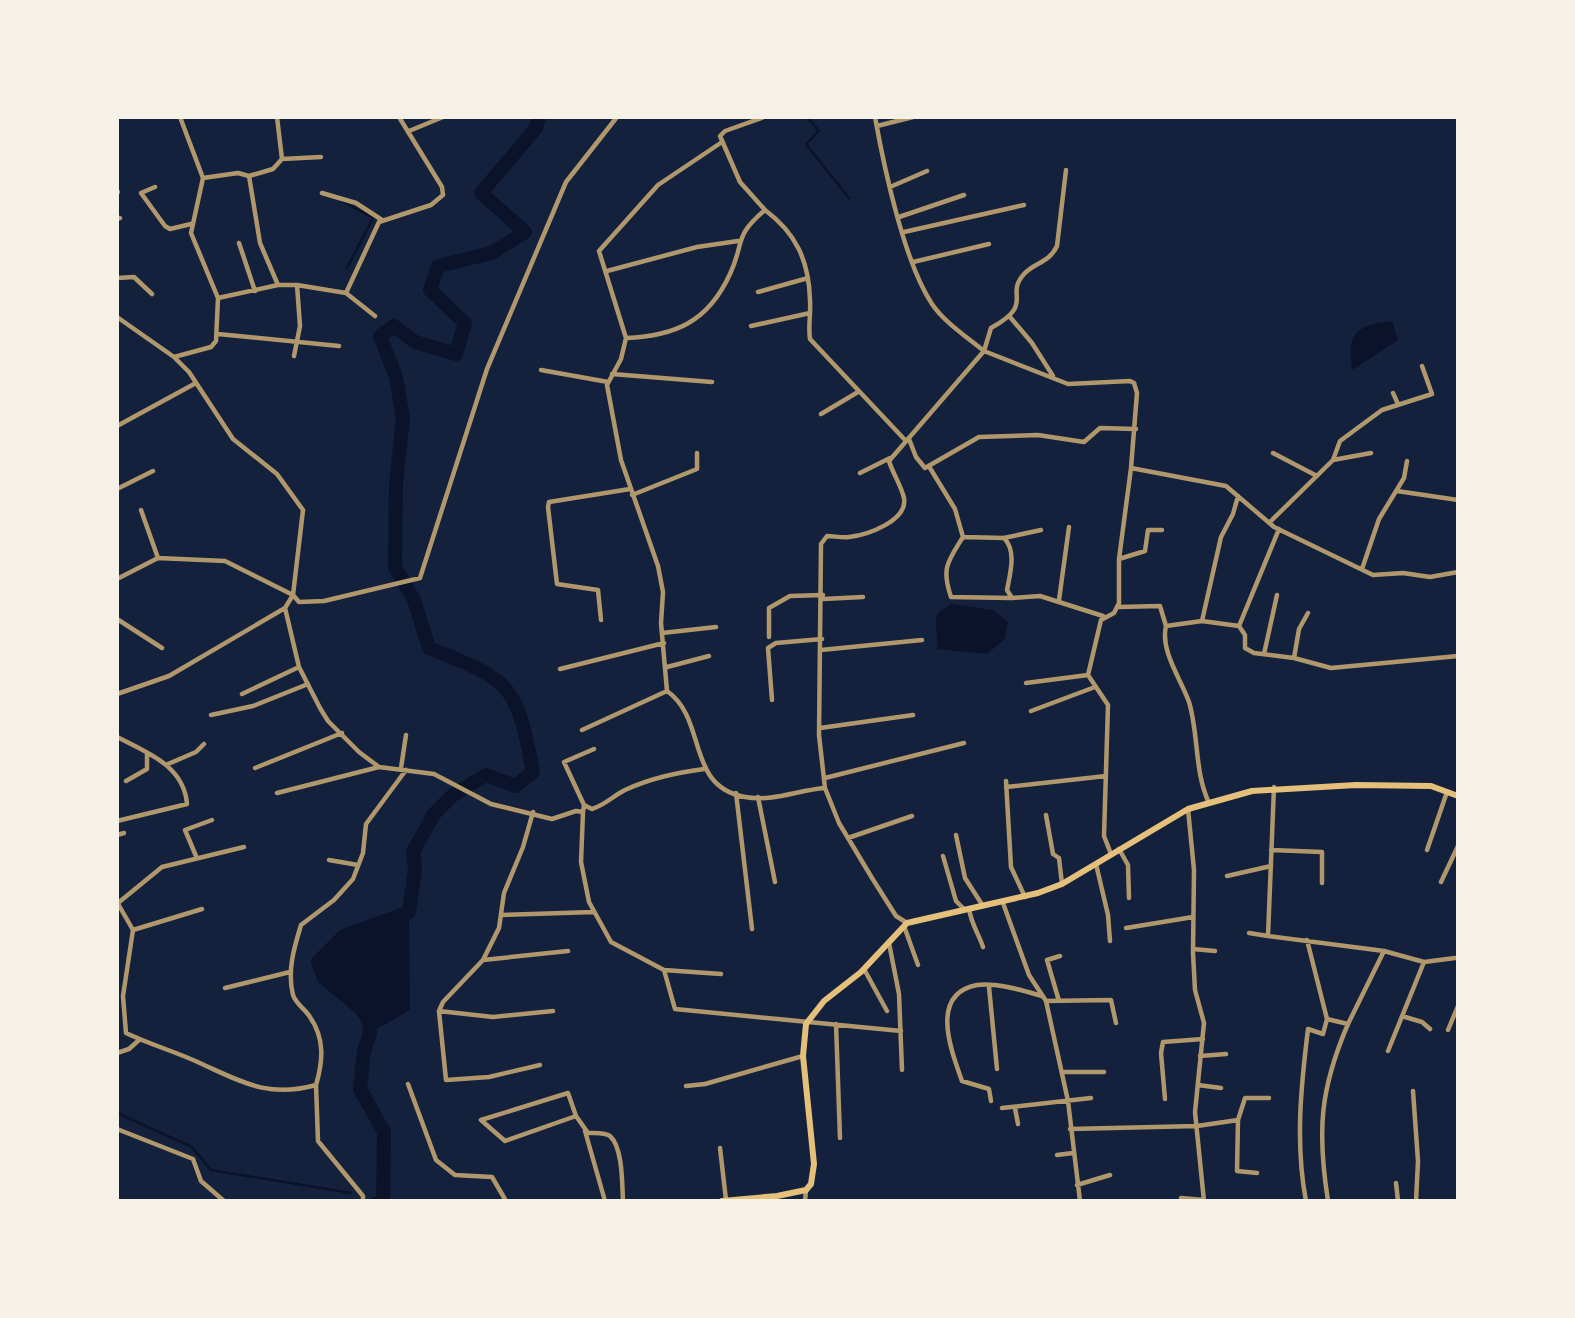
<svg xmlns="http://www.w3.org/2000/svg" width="1575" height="1318" font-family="Montserrat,sans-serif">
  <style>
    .water { fill: #0b132b }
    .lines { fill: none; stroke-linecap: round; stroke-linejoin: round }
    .stream { stroke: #0b132b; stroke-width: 2.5 }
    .river { stroke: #0b132b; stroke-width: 14 }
    .minor { stroke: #b1986c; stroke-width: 4.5 }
    .secondary { stroke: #e5c07b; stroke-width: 6 }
  </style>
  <rect width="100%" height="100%" fill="#14213d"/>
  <!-- water -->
  <path class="water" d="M 1392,321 L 1398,340 L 1352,370 C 1347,334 1355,325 1392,321 Z
    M 952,604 L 993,610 L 1008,622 L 1005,639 L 987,654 L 936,649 C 941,638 929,619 942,610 C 945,608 949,606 952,604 Z
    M 409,912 L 410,1010 L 370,1033 L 318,962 L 344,936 Z"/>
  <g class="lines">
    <!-- stream -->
    <path class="stream" d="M 807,117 L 819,131 L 806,144 L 849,198
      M 340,200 L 373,218 L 347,268
      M 117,1113 L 192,1147 L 211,1170 L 351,1193
      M 373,1198 L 383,1200"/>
    <!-- river -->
    <path class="river" d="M 383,1201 L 384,1132 L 360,1089 L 364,1051 L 370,1033 L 369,1015 L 324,978 L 318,962 L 344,936 L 409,912 L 415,871 L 413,852 L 434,814 L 453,795 L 486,775 L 515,786 L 533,772 C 516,683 512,681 429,648 L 414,600 L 395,567 L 396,484 L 403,419 L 396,377 L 380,336 L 394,326 L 415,342 L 456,354 L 465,323 L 430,290 L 438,266 L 492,253 L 525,232 L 481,193 L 536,128 L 539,117"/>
    <!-- minor -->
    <path class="minor" d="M 180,117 L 203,178 L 191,233 L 218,298
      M 764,117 L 725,131 L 720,136 L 740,182 L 765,210 C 733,237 745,242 730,274 C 708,322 675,336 626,338 L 621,359 L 607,385 L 621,460 L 658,566 L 663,592 L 661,623 L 667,691 C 708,720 685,786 745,797 C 773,802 798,790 825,788
      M 875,117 C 884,167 904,262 932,304 C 944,322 967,337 984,351 L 991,328 C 1036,303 1004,296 1024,274 C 1035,262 1049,263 1057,246 L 1066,170
      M 877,126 L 913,117
      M 409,131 L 443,117
      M 282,159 L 321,157
      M 249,176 L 273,169 L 282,159 L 277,117
      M 203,178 L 238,173 L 249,176 L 260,243 L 278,285
      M 155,187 L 141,193 L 165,226 L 170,229 L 191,224
      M 890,187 L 927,171
      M 117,192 L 118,192
      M 322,193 L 356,203 L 382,220
      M 765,210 C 796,233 809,261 810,300 C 811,314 808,326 810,339 L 906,441
      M 899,217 L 964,195
      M 117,219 L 120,218
      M 904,232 L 1024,205
      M 239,243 L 255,291
      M 913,262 L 989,244
      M 607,271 L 697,247 L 738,241
      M 117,278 L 134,277 L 152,294
      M 758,292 L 808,278
      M 346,293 L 379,222 L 431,205 L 443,195 L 442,187 L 399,117
      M 117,317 L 174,357 L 189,372 L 233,439 L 277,474 L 303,510 L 293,595 L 285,608 L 299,667 L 320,708 L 328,721 L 359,752 L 379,767 L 434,774 L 491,804 L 552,819 L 576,811 L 583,812 L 584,805 L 592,809 C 605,805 613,796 625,790 C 651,778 676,773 704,769
      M 1010,317 L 1032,343 L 1053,376
      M 751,326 L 810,313
      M 218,334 L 339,346
      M 626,338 L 599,251 L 658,185 L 722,142
      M 294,356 L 300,326 L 297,285
      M 174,357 L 211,347 L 216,341 L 218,298 L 278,285 L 297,285 L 346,293 L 375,316
      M 541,370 L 608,382
      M 612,374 L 712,382
      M 1393,393 L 1398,404
      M 821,414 L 858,392
      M 117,426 L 196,383
      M 909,439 L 916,457 L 925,468 L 979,437 L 1038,435 L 1084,442 L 1100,428 L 1136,429
      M 1273,453 L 1317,476
      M 1333,460 L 1371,453
      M 930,468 L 955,509 L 963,537 L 1004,538 L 1041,530
      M 860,473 L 890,458
      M 117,489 L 153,471
      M 1397,491 L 1458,500
      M 632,495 L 697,469 L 697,453
      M 141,510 L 158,558
      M 1269,523 L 1333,460 L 1340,441 L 1382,410 L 1432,394 L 1422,366
      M 963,537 C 948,561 941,568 951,597 L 1011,598
      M 1004,538 C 1017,551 1010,574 1007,590 L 1012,598 L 1040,596 L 1103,616
      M 1119,559 L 1145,551 L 1148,530 L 1162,530
      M 1362,569 L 1379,519 L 1404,478 L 1407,461
      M 117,579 L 158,558 L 225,561 L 293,595 L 299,602 L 324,601 L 420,578 L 487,369 L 566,182 L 617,117
      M 823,599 L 863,597
      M 1059,600 L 1069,527
      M 1118,607 L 1160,606 L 1166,626
      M 117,619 L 162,648
      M 601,620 L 598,590 L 557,584 L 548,507 L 549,502 L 630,489
      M 1202,621 L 1239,626 L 1245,635 L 1245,648 L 1254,653 L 1294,658 L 1331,668 L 1458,656
      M 1239,626 L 1279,529
      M 662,633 L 716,627
      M 769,637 L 769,608 L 790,596 L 823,595
      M 821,650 L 922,640
      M 1264,654 L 1277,595
      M 1294,658 L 1299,629 L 1308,613
      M 667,667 L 709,656
      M 560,669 L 664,643
      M 1026,683 L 1088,675
      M 117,694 L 169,676 L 285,608
      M 242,694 L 299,667
      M 772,700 L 768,648 L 776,643 L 822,639
      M 1031,711 L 1095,687
      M 211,715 L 253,706 L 308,684
      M 820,728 L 913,715
      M 582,730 L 667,691
      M 117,737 C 148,753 184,766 187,804 L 117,821
      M 168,764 L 196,752 L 204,744
      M 255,768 L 342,733
      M 401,768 L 406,735
      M 825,778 L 964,743
      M 126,781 L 147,769 L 147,753
      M 1006,781 L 1011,867 L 1025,897
      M 1006,787 L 1106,776
      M 1274,787 L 1268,936 L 1384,951 L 1424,962 L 1455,958
      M 277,793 L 379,767
      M 736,793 L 752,929
      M 758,797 L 775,882
      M 1209,803 C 1194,771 1199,735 1189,702 C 1181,679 1160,651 1166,626 L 1202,621 L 1221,537 L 1233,514 L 1238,496
      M 584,805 L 564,762 L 594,749
      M 1188,809 L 1194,870 L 1193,953 L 1195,990 L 1204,1023 L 1195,1112 L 1204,1201
      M 533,812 L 523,847 L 504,893 L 499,928 L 483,960 L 568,951
      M 583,812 L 581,862 L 589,902 L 611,942 L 664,970 L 721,974
      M 1046,815 L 1053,854 L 1059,858 L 1062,884
      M 117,835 L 124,833
      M 956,835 L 965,878 L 983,906
      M 848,838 L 912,816
      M 1119,849 L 1128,865 L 1129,898
      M 1271,850 L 1322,852 L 1322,883
      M 1427,850 L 1447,792
      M 1111,854 L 1104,836 L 1108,705 L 1088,675 L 1101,620 L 1114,613 L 1119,603 L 1119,559 L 1131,468
      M 196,856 L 185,830 L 212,820
      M 943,856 L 956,901 L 965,910
      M 329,860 L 358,865
      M 1096,864 L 1108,915 L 1110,941
      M 1227,876 L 1271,866
      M 1441,882 L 1458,846
      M 117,902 L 133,930 L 123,996 L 126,1033 C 151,1045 177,1052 202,1064 C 244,1083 269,1098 316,1085 L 318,1141 L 363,1196 L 363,1201
      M 118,903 L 162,867 L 244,847
      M 1003,903 L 1029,975 L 1046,1001 L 1068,1101 L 1080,1201
      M 969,909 C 972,926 978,932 983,947
      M 501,915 L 594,912
      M 907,923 L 896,916 L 872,878 L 839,823 L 825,788 L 819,735 L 821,544 L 827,536 C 834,536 842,538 849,537 C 867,535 908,521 904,498 C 901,485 893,474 889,461 L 984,351 L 1068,384 L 1130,381 L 1134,383 L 1137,393 L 1131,468 L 1226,486 L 1274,527 L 1373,575 L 1403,573 L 1430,577 L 1458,572
      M 904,926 L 918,965
      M 1126,928 L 1193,917
      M 133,930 L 202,909
      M 1249,933 L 1268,936
      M 1307,940 L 1327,1019 L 1348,1024 L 1384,951
      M 889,943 L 899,994 L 902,1070
      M 1193,949 L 1215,951
      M 483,960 L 443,1002 L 439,1011 L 493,1017 L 553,1011
      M 864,969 L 887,1011
      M 664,970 L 675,1009 L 901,1031
      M 989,987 L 997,1069
      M 225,988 L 290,972
      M 1046,1001 L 1111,1000 L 1116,1023
      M 1059,1001 L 1047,960 L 1060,956
      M 439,1011 L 446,1080 L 489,1077 L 540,1065
      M 1402,1016 L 1422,1022 L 1430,1029
      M 836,1024 L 840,1138
      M 1448,1030 L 1458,1006
      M 1388,1051 L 1424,962
      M 117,1053 L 129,1049 L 139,1040
      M 1200,1056 L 1226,1054
      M 1062,1072 L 1104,1072
      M 408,1084 L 436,1160 L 455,1175 L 492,1177 L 506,1201
      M 316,1085 C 323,1061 325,1039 310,1017 C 305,1009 296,1004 293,995 C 287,971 294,948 301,925 L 334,900 L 353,879 L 363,853 L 366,824 L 406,770
      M 1198,1085 L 1221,1088
      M 686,1086 L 705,1084 L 803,1056
      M 1413,1091 L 1418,1161 L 1416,1201
      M 1165,1099 L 1161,1053 L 1163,1042 L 1203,1039
      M 991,1101 L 989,1089 L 962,1081 C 951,1050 929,994 977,985 C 996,982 1024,991 1042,996
      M 1002,1108 L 1091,1098
      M 1015,1108 L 1018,1124
      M 576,1116 L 505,1141 L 481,1120 L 568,1093 L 576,1116 L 588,1133 C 595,1133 605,1132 610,1136 C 623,1148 622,1184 623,1201
      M 1238,1120 L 1245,1098 L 1269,1098
      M 117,1129 L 193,1159 L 201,1181 L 224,1201
      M 1070,1129 L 1197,1126 L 1238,1120 L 1237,1171 L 1257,1173
      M 585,1131 L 605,1201
      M 720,1148 L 726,1200
      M 1057,1155 L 1073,1153
      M 1396,1183 L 1398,1201
      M 1077,1185 L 1110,1175
      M 1181,1198 L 1204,1200
      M 805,1201 L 806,1190
      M 1306,1201 C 1295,1144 1301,1086 1308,1029 L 1323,1034 L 1327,1019
      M 1328,1201 C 1317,1131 1320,1089 1348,1024"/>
    <!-- secondary -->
    <path class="secondary" d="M 722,1201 L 777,1196 L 806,1190 L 811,1184 L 814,1164 L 803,1056 L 806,1024 L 824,1001 L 861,972 L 907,923 L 1038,893 L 1062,884 L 1188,809 L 1252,791 L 1356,785 L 1431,786 L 1458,796"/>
  </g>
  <!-- border -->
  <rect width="1575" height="1318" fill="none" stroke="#f6f1e7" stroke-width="238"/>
</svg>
